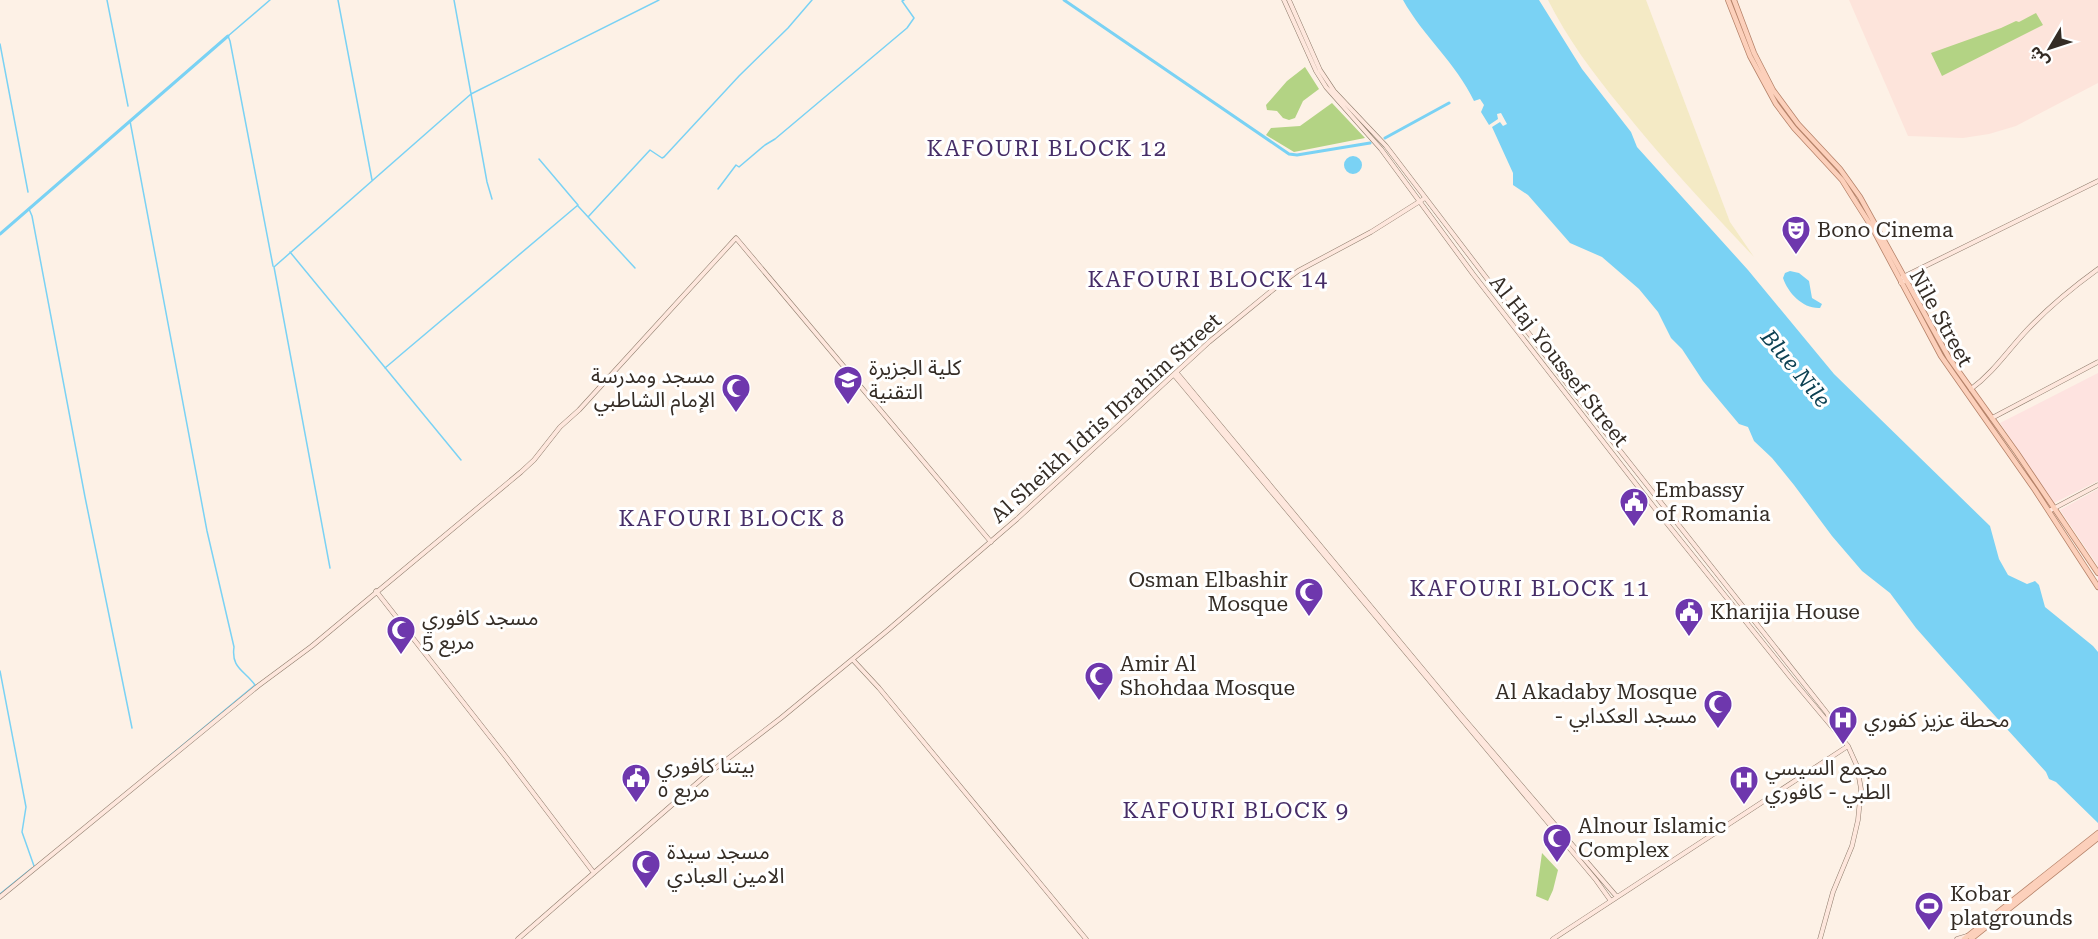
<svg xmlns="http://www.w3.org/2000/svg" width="2098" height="939" font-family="'Roboto Serif','Noto Sans Arabic',serif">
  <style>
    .commercial { fill: #fde4db }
    .education { fill: #fee3e0 }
    .green { fill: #b3d384 }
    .sand { fill: #f4eac5 }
    .water { fill: #7ad2f4 }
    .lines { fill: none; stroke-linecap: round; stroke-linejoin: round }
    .stream { stroke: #7ad2f4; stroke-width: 1.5 }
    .canal { stroke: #7ad2f4; stroke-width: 3 }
    .secondary-casing { stroke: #8e7c6c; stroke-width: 5 }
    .primary-casing { stroke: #b58269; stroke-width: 6 }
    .secondary { stroke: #fee7dd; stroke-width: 4 }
    .primary { stroke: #fcd0bb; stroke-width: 4.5 }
    .labels { text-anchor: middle; stroke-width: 6; stroke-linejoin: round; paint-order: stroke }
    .poi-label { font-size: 21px; fill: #342c25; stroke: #fff; text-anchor: start }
    .street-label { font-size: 21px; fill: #342c25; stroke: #fff }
    .neighbourhood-label { font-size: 22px; letter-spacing: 1.5px; fill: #462d67; stroke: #fff }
    .water-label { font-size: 22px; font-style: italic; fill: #0d4153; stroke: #fff }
  </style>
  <rect width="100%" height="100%" fill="#fdf1e6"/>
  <!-- commercial -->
  <path class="commercial" d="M 1849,0 L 2098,0 L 2098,83 L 2016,126 L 1989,134 L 1963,138 L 1908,136 Z"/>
  <!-- education -->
  <path class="education" d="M 2098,373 L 2098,481 L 2054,503 L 2000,423 Z
    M 2098,489 L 2098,566 L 2060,510 Z"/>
  <!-- green -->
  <path class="green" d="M 2036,13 L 2043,25 L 1942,76 L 1931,53 L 2001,28 L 2016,21 L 2019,22 Z
    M 1305,67 L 1319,89 L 1303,101 L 1295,118 L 1289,120 L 1283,118 L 1277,111 L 1267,110 L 1266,105 L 1287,81 Z
    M 1332,103 L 1365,138 L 1294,152 L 1266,135 L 1271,128 L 1300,126 Z
    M 1542,853 L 1558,870 L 1553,890 L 1548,901 L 1536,896 Z"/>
  <!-- sand -->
  <path class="sand" d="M 1548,0 L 1646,0 L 1730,222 L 1754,257 C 1708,208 1662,159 1620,106 C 1593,73 1567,38 1548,0 Z"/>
  <!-- water -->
  <path class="water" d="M 1403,0 L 1539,0 L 1582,69 L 1631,132 L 1637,147 L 1748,270 L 1834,374 L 1990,526 L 1999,559 L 2008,575 L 2027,584 L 2035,581 L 2039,585 L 2045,607 L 2093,646 L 2098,652 L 2098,823 L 2056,782 L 2049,779 L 2046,772 L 1946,662 L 1916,628 L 1890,593 L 1862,571 L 1832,536 L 1794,485 L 1772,458 L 1754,441 L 1748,427 L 1739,424 L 1703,381 L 1682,349 L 1671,338 L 1658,312 L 1639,289 L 1602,257 L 1570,243 L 1528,195 L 1513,185 L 1513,173 L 1492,127 L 1500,122 L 1503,126 L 1507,124 L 1501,113 L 1497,114 L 1498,119 L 1489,125 L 1481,112 L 1484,105 L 1480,99 L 1474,101 C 1456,63 1423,36 1403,0 Z
    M1344 165a9 9 0 1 1 18 0a9 9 0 1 1-18 0Z
    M 1790,271 L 1799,273 L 1809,281 L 1812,298 L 1822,304 L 1820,308 C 1803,309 1788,293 1783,278 L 1785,273 Z"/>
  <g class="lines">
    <!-- stream -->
    <path class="stream" d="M 107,0 L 128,106
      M 270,0 L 228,36 L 230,41 L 273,266
      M 338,0 L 372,180
      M 454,0 L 487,182 L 492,199
      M 0,44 L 28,192
      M 130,121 L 207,531 L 234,647 C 231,668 244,670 255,685 L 161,763
      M 718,189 L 736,165 L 739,167 L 765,145 L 775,139 L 907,28 L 914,18 L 902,1 L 904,0
      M 578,206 L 635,268
      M 29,209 L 32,216 L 85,497 L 132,728
      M 588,217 L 650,150 L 662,158 L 664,157 L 739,76 L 788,28 L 812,0
      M 290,252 L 461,460
      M 385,368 L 578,205 L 539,159
      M 330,568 L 274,267 L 471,94 L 659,0
      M 0,671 L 26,807 L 22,832 L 34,866
      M 0,894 L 32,868"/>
    <!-- canal -->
    <path class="canal" d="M 1064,0 L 1289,154 L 1297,155 L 1370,143
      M 1385,138 L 1449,103
      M 0,234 L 228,36"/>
    <!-- secondary casing -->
    <g class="secondary-casing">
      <path id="secondary" d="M 1284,0 L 1316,71 L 1326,87 L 1381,149 L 1473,274 L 1657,511 L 1791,678 L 1848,746 L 1857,766 L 1861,789 L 1858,820 L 1852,846 L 1833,892 L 1820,939
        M 1289,0 L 1320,70 L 1334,91 L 1386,146 L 1565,381 L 1827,713 L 1832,725
        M 1903,277 L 2098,181
        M 1901,283 L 1915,273
        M 1177,373 L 1460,714 L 1617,897
        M 1174,375 L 1596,880 L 1611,901
        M 1971,389 C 1994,372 2008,350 2028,329 C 2049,307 2073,287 2098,269
        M 1992,418 L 2098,362
        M 2049,511 L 2098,485
        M 376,591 L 506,757 L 594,873
        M 853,660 L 879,688 L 1086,939
        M 0,897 L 258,686 L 312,646 L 521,472 L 534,460 L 560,427 L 579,410 L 736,238 L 991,542
        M 518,939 L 704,777 L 781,718 L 888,630 L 1017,519 L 1209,342 L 1275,288 L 1298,271 L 1371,232 L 1425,198
        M 1553,939 L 1848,746
        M 1957,939 L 1967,936"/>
    </g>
    <!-- primary casing -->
    <g class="primary-casing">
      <path id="primary" d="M 1728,0 L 1750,56 L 1776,104 L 1794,128 L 1842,180 L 1852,196 L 1873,229 L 1941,356 L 2035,490 L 2098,587
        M 1734,0 L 1754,53 L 1773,90 L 1798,124 L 1840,169 L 1860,197 L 1949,358 L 2017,453 L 2098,573
        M 1964,939 L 2098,833
        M 1971,939 L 2098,838"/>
    </g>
    <!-- secondary -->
    <use href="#secondary" class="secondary"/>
    <!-- primary -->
    <use href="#primary" class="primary"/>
  </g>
  <!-- icons -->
  <defs>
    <g id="theatre-pin" transform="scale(1.5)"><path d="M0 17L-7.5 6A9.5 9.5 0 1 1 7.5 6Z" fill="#6e37ad" stroke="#fff"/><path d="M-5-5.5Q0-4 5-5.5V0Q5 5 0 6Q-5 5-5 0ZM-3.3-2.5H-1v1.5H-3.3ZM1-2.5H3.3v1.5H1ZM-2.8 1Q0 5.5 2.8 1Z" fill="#fff"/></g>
    <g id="university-pin" transform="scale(1.5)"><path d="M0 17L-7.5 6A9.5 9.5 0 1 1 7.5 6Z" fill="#6e37ad" stroke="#fff"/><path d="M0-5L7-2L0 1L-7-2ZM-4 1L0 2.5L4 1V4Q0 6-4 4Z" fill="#fff"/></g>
    <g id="mosque-pin" transform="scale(1.5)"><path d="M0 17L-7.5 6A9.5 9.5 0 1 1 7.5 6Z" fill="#6e37ad" stroke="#fff"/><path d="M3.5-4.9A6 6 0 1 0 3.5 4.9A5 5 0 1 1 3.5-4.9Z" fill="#fff"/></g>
    <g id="civic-pin" transform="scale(1.5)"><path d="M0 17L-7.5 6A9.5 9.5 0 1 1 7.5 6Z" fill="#6e37ad" stroke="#fff"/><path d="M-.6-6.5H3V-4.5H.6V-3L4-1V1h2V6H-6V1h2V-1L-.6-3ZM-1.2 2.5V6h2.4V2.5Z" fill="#fff"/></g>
    <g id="hospital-pin" transform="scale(1.5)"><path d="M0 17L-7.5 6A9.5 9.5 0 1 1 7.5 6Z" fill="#6e37ad" stroke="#fff"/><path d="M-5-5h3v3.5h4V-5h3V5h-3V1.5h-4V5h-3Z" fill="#fff"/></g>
    <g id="stadium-pin" transform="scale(1.5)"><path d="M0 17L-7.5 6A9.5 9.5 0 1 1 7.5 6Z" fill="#6e37ad" stroke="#fff"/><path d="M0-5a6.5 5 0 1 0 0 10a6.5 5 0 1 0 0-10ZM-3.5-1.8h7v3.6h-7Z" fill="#fff"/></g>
  </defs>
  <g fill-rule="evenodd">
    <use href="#theatre-pin" x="1796" y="230"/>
    <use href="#university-pin" x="848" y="380"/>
    <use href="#mosque-pin" x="736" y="388"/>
    <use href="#civic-pin" x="1634" y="502"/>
    <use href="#mosque-pin" x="1309" y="592"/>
    <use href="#civic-pin" x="1689" y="612"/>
    <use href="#mosque-pin" x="401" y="630"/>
    <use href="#mosque-pin" x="1099" y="676"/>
    <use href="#mosque-pin" x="1718" y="704"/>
    <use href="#hospital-pin" x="1843" y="720"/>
    <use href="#civic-pin" x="636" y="778"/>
    <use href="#hospital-pin" x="1744" y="780"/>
    <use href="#mosque-pin" x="1557" y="838"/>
    <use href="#mosque-pin" x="646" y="864"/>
    <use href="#stadium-pin" x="1929" y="906"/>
  </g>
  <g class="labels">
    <!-- poi labels -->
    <g class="poi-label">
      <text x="1817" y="237">Bono Cinema</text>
      <text x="869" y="375">كلية الجزيرة<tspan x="869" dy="24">التقنية</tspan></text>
      <text x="715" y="383" text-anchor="end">مسجد ومدرسة<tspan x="715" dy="24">الإمام الشاطبي</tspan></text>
      <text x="1655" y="497">Embassy<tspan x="1655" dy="24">of Romania</tspan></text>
      <text x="1288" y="587" text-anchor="end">Osman Elbashir<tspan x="1288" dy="24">Mosque</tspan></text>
      <text x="1710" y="619">Kharijia House</text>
      <text x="422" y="625">مسجد كافوري<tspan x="422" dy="24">مربع 5</tspan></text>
      <text x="1120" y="671">Amir Al<tspan x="1120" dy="24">Shohdaa Mosque</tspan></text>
      <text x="1697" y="699" text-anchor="end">Al Akadaby Mosque<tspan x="1697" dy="24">- مسجد العكدابي</tspan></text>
      <text x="1864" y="727">محطة عزيز كفوري</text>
      <text x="657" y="773">بيتنا كافوري<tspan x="657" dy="24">مربع ٥</tspan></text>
      <text x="1765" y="775">مجمع السيسي<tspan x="1765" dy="24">الطبي - كافوري</tspan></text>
      <text x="1578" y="833">Alnour Islamic<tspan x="1578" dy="24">Complex</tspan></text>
      <text x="667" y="859">مسجد سيدة<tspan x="667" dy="24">الامين العبادي</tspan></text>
      <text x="1950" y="901">Kobar<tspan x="1950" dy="24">platgrounds</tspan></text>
    </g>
    <!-- street labels -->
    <g class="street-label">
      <text transform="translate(1941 318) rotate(61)" y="7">Nile Street</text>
      <text transform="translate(1559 361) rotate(52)" y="7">Al Haj Youssef Street</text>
      <text transform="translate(1106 418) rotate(-42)" y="7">Al Sheikh Idris Ibrahim Street</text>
    </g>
    <!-- neighbourhood labels -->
    <g class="neighbourhood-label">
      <text x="1047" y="156">KAFOURI BLOCK 12</text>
      <text x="1208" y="287">KAFOURI BLOCK 14</text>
      <text x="732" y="526">KAFOURI BLOCK 8</text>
      <text x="1530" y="596">KAFOURI BLOCK 11</text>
      <text x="1236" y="818">KAFOURI BLOCK 9</text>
    </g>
    <!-- water labels -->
    <g class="water-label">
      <text transform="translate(1796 368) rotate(50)" y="8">Blue Nile</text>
    </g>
  </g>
  <!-- north arrow -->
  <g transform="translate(2050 48) rotate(231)" stroke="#ffffff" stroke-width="4.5" paint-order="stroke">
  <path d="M0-4.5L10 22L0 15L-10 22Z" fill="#342c25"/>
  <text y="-9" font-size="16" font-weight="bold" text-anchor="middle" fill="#342c25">ش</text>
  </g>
</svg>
